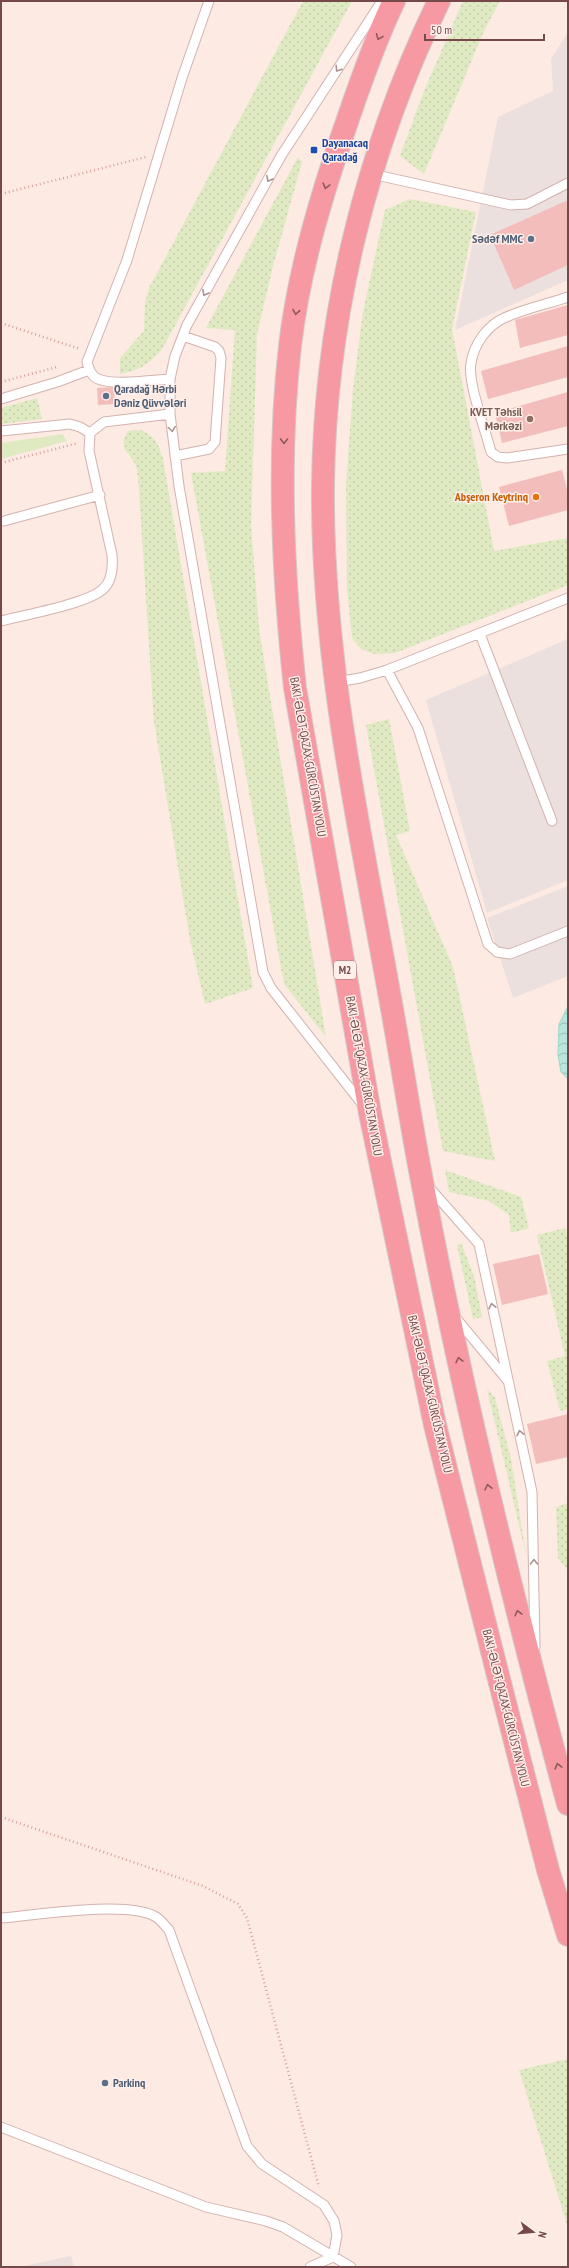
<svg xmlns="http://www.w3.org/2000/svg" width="569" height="2268" font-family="'PT Sans Narrow',sans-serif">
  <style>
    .industrial { fill: #ece0de }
    .grass { fill: url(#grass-dots) }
    .green { fill: #e0eac2 }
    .water { fill: url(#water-waves); stroke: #9ed8cc }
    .building { fill: #f2bdba }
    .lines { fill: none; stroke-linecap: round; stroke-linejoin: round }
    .service-casing { stroke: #d3b2af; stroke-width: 11 }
    .motorway-casing { stroke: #d6c8c8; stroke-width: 24 }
    .path { stroke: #d7a09e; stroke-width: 2.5; stroke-dasharray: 1 3; stroke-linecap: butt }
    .service { stroke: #fff; stroke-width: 9 }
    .motorway { stroke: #f799a2; stroke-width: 22 }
    .oneway { stroke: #8f595b }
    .oneway2 { stroke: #ac9292 }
    .transit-dot { fill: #1a4fb4; stroke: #ffefea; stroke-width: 1.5 }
    .service-dot { fill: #5c6f8a; stroke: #ffefea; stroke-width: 1.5 }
    .education-dot { fill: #8d6e63; stroke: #ffefea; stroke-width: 1.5 }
    .food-dot { fill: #e8710a; stroke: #ffefea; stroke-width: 1.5 }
    .labels { text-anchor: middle; stroke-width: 3; stroke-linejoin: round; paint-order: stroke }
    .shield { fill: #ffefea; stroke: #9e7b79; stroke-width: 1 }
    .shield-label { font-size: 11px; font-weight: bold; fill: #754949 }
    .transit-label { font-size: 12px; font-weight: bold; fill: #164399; stroke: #ffefea; text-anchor: start }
    .service-label { font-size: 12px; font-weight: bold; fill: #4e5e75; stroke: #ffefea; text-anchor: start }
    .education-label { font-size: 12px; font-weight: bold; fill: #785e54; stroke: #ffefea; text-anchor: end }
    .food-label { font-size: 12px; font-weight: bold; fill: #c56008; stroke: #ffefea; text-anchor: end }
    .street-label { font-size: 12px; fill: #754949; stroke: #ffefea }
  </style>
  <defs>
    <pattern id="grass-dots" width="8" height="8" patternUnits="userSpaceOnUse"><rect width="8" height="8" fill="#e0eac2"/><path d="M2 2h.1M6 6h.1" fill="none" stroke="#c4caa8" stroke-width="1.8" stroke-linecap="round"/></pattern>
    <pattern id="water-waves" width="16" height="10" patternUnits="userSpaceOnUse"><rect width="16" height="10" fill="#b8e6dc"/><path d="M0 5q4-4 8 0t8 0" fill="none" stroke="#9abcb4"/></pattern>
  </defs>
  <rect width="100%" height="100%" fill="#fceae3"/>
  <!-- industrial -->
  <path class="industrial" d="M 568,32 L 568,280 L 455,330 L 498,117 L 553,91 L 551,59 Z
    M 568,639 L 568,880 L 487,913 L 426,700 Z
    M 568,886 L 568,976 L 513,998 L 487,918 Z
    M 71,2256 L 74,2267 L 18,2267 Z"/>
  <!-- grass -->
  <path class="grass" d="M 303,1 L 352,1 L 161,351 C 148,364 139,371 120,374 L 120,358 L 144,331 L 145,303 L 149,288 Z
    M 463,1 L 500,1 L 484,31 L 424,174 L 400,156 L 424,91 Z
    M 298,157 L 302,162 L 273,266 L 257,334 L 251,524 L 259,629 L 326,1037 L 284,984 L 191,473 L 225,471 L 235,330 L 206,328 Z
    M 410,199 L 476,212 L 452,329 L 494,551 L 568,538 L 568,585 L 395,653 L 374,654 L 361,649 L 352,638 L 347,589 L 346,485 L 353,389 L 363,312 L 385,210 Z
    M 37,398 L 42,419 L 1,424 L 1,408 Z
    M 141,430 C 155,436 159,445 163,459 L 253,988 L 205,1004 L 190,940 L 154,722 L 138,476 C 137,472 137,467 135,464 C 128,450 117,449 128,431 Z
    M 389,719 L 410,831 L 396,835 L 453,967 L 495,1161 L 443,1151 L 366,725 Z
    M 445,1170 L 521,1197 L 529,1228 L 511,1233 L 509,1215 L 489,1201 L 449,1192 Z
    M 565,1228 L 568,1238 L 568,1262 L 566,1263 L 568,1271 L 568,1409 L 560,1411 L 547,1361 L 565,1356 L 537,1235 Z
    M 461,1243 L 474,1276 L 482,1317 L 473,1319 L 457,1245 Z
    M 487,1389 L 495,1398 L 511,1459 L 526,1555 Z
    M 568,1503 L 568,1570 L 558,1558 L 556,1507 Z
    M 568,2059 L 568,2228 L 519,2070 Z"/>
  <!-- green -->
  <path class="green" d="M 62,434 L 67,441 L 1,459 L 1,443 Z"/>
  <!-- water -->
  <path class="water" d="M 568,1006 L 568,1079 L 561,1072 L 558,1055 L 559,1024 Z"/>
  <!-- building -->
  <path class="building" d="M 568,200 L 568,265 L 514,290 L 490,235 Z
    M 568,305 L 568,335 L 520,348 L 515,320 Z
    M 568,346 L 568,377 L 488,399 L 481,371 Z
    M 114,387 L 115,404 L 98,405 L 97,388 Z
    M 568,392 L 568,426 L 502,443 L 495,413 Z
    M 562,470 L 568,493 L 568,510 L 509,526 L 499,487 Z
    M 539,1254 L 548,1294 L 502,1305 L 493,1264 Z
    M 568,1414 L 568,1457 L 536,1464 L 527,1424 Z"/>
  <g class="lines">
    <!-- service casing -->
    <g class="service-casing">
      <path id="service" d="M 372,174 L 511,205 L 527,204 L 568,183
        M 568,297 C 547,304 524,309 504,318 C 487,326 474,344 471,363 C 467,381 486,432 491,452 L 498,457 L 507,458 L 568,449
        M 170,379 C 151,380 115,386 98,379 C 91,376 89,369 87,362 L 127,260 L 182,78 L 209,1
        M 1,399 L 57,382 L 89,370
        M 1,431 L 70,424 L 80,427 L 90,433
        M 175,456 L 209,449 L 215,442 L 221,358 L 219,351 L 215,347 L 183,336
        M 4,521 L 100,495
        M 1,621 C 25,615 85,604 102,590 C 112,582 113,567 112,555 L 89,451 L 90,433 L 104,422 L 170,414
        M 480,634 L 552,821
        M 387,670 L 418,728 L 488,944 L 497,952 L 510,954 L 568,931
        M 336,682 L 360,678 L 387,670 L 568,598
        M 363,1105 L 271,988 L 263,972 L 179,486 L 170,414 L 170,379 L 175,356 L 187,325 L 281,156 L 382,1
        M 427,1185 L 479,1244 L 532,1492 L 535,1647
        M 455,1317 L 508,1381
        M 1,1918 C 36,1915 129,1900 156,1917 C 161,1920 165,1926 169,1930 L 247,2146 L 262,2164 L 324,2205 L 334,2221 L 337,2235 L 333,2257
        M 1,2127 L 206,2207 L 266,2221 L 283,2227 L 351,2267
        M 310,2267 L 333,2257"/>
    </g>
    <!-- motorway casing -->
    <g class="motorway-casing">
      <path id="motorway" d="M 394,1 C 376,38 362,78 349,116 C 323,190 299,268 290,346 C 277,459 283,575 295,688 L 370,1113 L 435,1425 L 502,1691 L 548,1870 L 568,1935
        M 439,1 C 366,151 325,318 323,484 C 321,667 364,847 395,1026 C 404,1077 412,1129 422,1181 C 461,1390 512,1598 568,1804"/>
    </g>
    <!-- path -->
    <path class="path" d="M 1,194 L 146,157
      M 1,323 L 80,349
      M 1,382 L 57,367
      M 1,463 L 78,443
      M 1,1817 L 203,1886 L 238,1904 L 247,1918 L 319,2187"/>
    <!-- service -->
    <use href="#service" class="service"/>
    <!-- motorway -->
    <use href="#motorway" class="motorway"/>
  </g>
  <!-- one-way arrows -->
  <defs><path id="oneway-chevron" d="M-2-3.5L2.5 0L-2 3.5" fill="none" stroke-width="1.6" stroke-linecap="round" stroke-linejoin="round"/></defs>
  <g class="oneway">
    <use href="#oneway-chevron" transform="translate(379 37) rotate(112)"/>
    <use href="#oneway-chevron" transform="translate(326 186) rotate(105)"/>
    <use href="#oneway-chevron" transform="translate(296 312) rotate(100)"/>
    <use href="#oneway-chevron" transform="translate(284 441) rotate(91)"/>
    <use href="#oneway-chevron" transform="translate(459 1360) rotate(-103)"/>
    <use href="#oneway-chevron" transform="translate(488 1487) rotate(-103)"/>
    <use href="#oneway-chevron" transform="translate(518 1613) rotate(-103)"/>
    <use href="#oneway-chevron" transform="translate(558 1766) rotate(-105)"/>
  </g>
  <g class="oneway2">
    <use href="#oneway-chevron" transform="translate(338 69) rotate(123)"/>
    <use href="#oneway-chevron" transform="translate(269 179) rotate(119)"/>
    <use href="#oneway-chevron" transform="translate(205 293) rotate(119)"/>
    <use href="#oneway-chevron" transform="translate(172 429) rotate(82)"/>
    <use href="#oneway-chevron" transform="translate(492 1306) rotate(-102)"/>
    <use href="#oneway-chevron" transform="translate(520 1433) rotate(-102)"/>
    <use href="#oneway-chevron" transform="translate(534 1562) rotate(-91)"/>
  </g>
  <!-- markers -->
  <rect class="transit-dot" x="310" y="146" width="8" height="8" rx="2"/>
  <g class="service-dot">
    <circle cx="531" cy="239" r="4"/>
    <circle cx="106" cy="396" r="4"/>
    <circle cx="105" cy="2083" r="4"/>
  </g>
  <circle class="education-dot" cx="530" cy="419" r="4"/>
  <circle class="food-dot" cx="536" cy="497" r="4"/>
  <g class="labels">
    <!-- shield labels -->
    <rect class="shield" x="334" y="961" width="22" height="18" rx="3"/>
    <g class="shield-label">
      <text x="345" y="974">M2</text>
    </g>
    <!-- transit labels -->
    <g class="transit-label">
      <text x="322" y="147">Dayanacaq<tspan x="322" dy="14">Qaradağ</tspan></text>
    </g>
    <!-- service labels -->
    <g class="service-label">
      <text x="523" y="243" text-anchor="end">Sədəf MMC</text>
      <text x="114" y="393">Qaradağ Hərbi<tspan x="114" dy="14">Dəniz Qüvvələri</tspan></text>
      <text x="113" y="2087">Parkinq</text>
    </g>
    <!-- education labels -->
    <g class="education-label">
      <text x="522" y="416">KVET Təhsil<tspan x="522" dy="14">Mərkəzi</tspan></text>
    </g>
    <!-- food labels -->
    <g class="food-label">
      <text x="528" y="501">Abşeron Keytrinq</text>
    </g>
    <!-- street labels -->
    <g class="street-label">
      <text transform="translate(308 757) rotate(80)" y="4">BAKI-ƏLƏT-QAZAX-GÜRCÜSTAN YOLU</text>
      <text transform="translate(364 1076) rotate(80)" y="4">BAKI-ƏLƏT-QAZAX-GÜRCÜSTAN YOLU</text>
      <text transform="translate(430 1394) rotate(77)" y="4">BAKI-ƏLƏT-QAZAX-GÜRCÜSTAN YOLU</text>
      <text transform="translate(506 1708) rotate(76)" y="4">BAKI-ƏLƏT-QAZAX-GÜRCÜSTAN YOLU</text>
    </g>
  </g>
  <!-- border -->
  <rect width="569" height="2268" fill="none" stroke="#754949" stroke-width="4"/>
  <!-- north arrow -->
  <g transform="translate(533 2232) rotate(106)" stroke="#ffefea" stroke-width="3" paint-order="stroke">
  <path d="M0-3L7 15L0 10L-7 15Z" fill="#754949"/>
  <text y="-6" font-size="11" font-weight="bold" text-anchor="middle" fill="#754949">N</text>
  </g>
  <!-- scale -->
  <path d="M425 34v6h119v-6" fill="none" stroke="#754949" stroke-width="2"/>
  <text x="431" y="34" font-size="12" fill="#754949" stroke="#ffefea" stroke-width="3" paint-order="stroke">50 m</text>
</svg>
